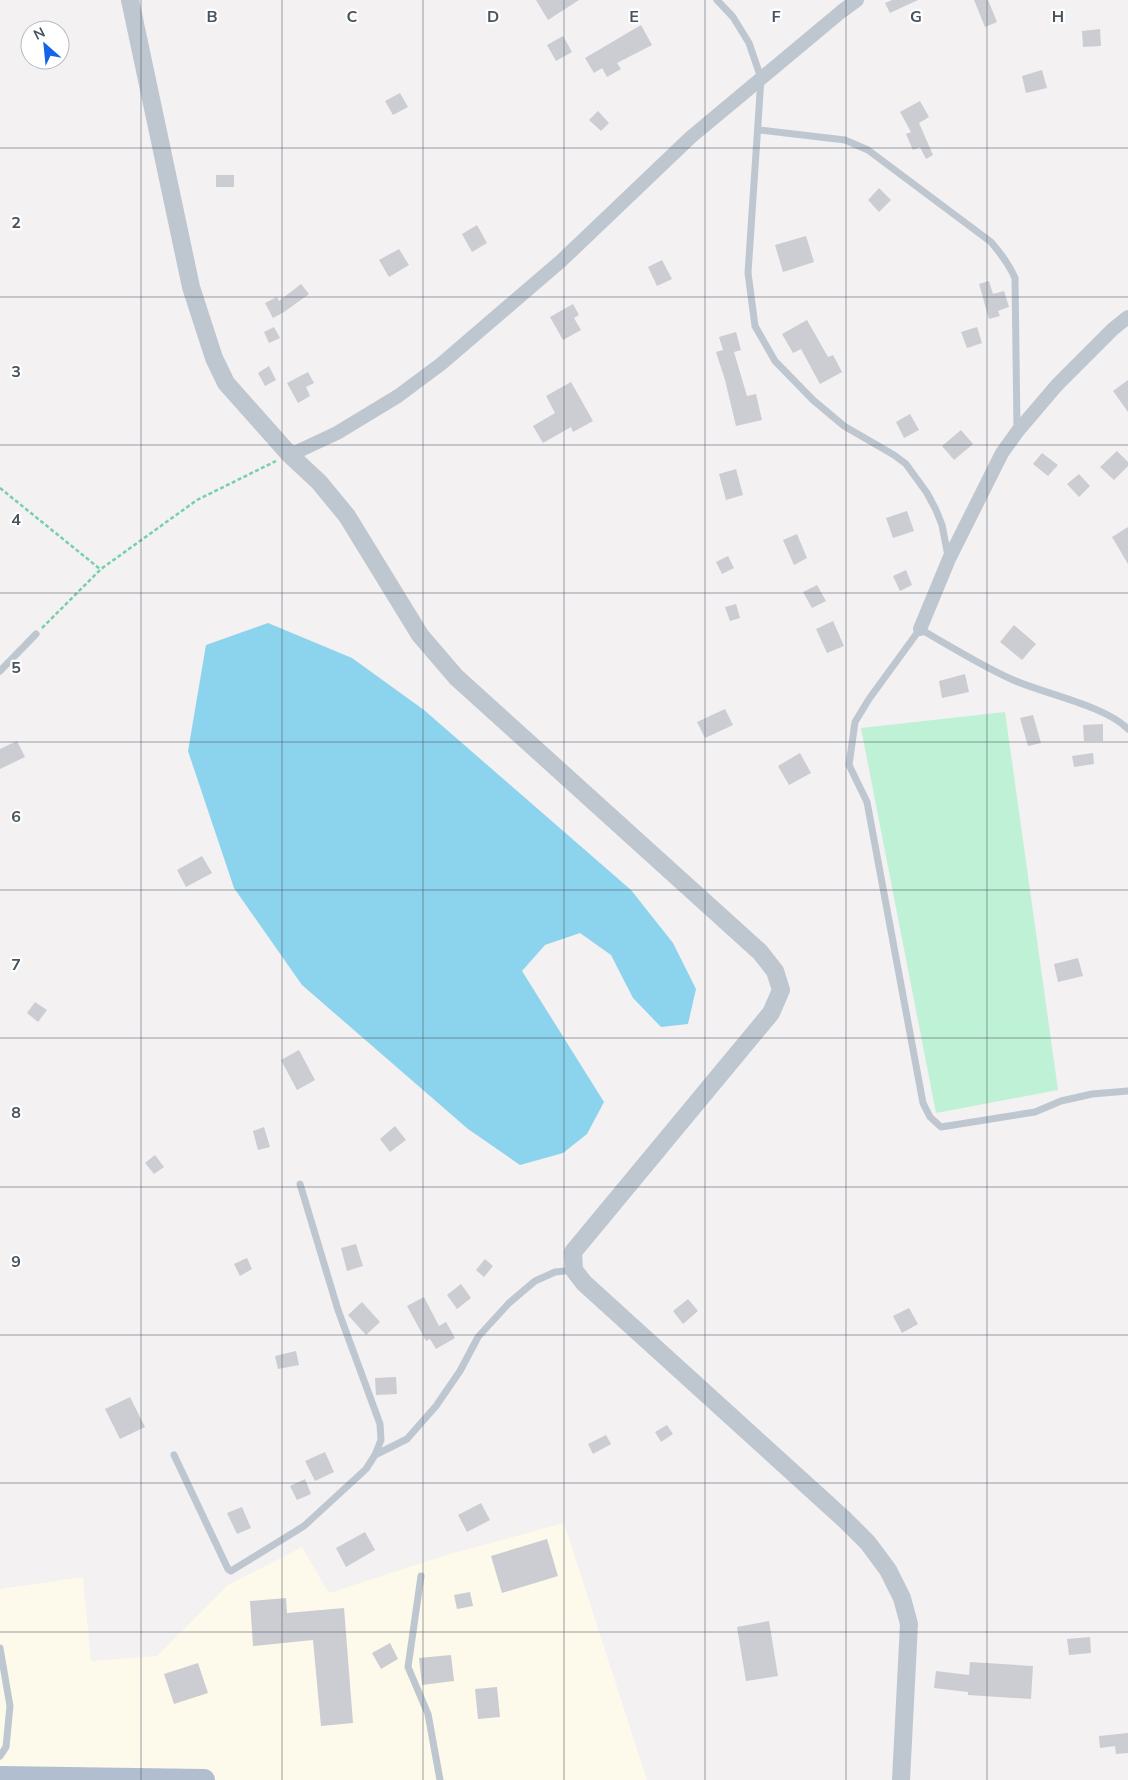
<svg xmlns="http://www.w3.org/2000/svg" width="1128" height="1780" font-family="Mulish,sans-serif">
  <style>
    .commercial { fill: #fdf9eb }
    .green { fill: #bff1d6 }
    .water { fill: #8cd3ee }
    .building { fill: #cbcdd3 }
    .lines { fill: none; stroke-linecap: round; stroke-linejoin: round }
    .path { stroke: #76d0aa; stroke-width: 2.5; stroke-dasharray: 4 2.5; stroke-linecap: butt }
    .service { stroke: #bec7d0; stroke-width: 7 }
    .minor { stroke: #bec7d0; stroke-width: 14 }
    .tertiary { stroke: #bec7d0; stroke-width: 18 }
    .primary { stroke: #b0bed0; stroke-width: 22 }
    .grid { fill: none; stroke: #48535f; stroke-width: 1; stroke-opacity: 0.55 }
    .grid-label { font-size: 16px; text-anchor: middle; font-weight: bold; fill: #48535f; stroke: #fff; stroke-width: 4.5; stroke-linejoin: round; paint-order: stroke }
  </style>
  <rect width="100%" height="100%" fill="#f3f1f1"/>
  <!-- commercial -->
  <path class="commercial" d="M 564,1523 L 647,1780 L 0,1780 L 0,1589 L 83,1577 L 91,1661 L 157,1656 L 228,1585 L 302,1547 L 329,1593 L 446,1555 Z"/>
  <!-- green -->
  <path class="green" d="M 1005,712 L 1058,1090 L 936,1113 L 861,728 Z"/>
  <!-- water -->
  <path class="water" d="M 268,623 L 352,658 L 424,710 L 631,890 L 673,943 L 696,989 L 688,1024 L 661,1027 L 633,998 L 611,955 L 580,933 L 545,945 L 522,971 L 604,1102 L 587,1134 L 563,1153 L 520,1165 L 468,1129 L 302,985 L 234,888 L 188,751 L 206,645 Z"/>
  <!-- building -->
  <path class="building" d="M 536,0 L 579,0 L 548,20 Z
    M 892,0 L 918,0 L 890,13 L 885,3 Z
    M 974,0 L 988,0 L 997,22 L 985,27 Z
    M 641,25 L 652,45 L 617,63 L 621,69 L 607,77 L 602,68 L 594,73 L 585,58 Z
    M 1100,29 L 1101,46 L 1083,47 L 1082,31 Z
    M 563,36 L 572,52 L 556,61 L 547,45 Z
    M 1042,70 L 1047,88 L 1026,93 L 1022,76 Z
    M 400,93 L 408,107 L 393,115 L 385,101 Z
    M 920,101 L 929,117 L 919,123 L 933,155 L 926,159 L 920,147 L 913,150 L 906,134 L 911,132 L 900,112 Z
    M 598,111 L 609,123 L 601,131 L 589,120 Z
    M 216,175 L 234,175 L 234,187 L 216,187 Z
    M 879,188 L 891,200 L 879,212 L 868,200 Z
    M 477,225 L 487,243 L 472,252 L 462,234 Z
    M 806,236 L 814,262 L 783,272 L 775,245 Z
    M 399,249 L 409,265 L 389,277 L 379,260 Z
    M 662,260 L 672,279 L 657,286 L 648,267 Z
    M 989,281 L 993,294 L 1004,291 L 1009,307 L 998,311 L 1000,316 L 989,319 L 979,284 Z
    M 301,284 L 309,294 L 284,312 L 273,318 L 265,303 L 277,297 L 279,301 Z
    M 573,304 L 579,315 L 574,318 L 581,330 L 563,340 L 550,317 Z
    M 807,320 L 828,357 L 833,355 L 842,372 L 820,384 L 801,349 L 793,353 L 782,334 Z
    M 274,327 L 280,338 L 269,343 L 264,332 Z
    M 977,327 L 982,343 L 967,348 L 961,332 Z
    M 736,332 L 741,350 L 734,352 L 747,396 L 756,394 L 762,420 L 736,426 L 725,380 L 716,352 L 723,350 L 719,337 Z
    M 269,366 L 276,380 L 265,386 L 258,373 Z
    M 308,372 L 314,383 L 306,387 L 310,396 L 298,403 L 287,383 Z
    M 1128,380 L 1128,412 L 1113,391 Z
    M 571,382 L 593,421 L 573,432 L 571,427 L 543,443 L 533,426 L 555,413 L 546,396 Z
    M 910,414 L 919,430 L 904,438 L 896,422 Z
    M 961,430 L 973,444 L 954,460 L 942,446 Z
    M 1117,451 L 1128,462 L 1128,466 L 1114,480 L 1100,467 Z
    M 1042,453 L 1058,465 L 1048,476 L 1033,464 Z
    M 736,469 L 743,495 L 726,500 L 719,474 Z
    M 1079,474 L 1090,486 L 1079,497 L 1067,484 Z
    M 907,511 L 914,531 L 893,538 L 886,518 Z
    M 1128,527 L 1128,564 L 1112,537 Z
    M 797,534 L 807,558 L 794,565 L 783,540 Z
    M 728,556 L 734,568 L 722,574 L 716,562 Z
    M 906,570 L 912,585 L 900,591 L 893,576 Z
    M 817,585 L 826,601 L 812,608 L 803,592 Z
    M 736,604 L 740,618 L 730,621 L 725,607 Z
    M 833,621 L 844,646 L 827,653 L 816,629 Z
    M 1014,625 L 1036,644 L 1022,660 L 1000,642 Z
    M 965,674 L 969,692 L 942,698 L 939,681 Z
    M 725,709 L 733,725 L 705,738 L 697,722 Z
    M 1033,715 L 1041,743 L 1028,746 L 1020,718 Z
    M 1103,724 L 1103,741 L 1084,741 L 1083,725 Z
    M 17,741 L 25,757 L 0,769 L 0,749 Z
    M 800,753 L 811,773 L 789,785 L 778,766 Z
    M 1093,753 L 1094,764 L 1074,767 L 1072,756 Z
    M 202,856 L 212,873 L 186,887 L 177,870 Z
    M 1078,958 L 1083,976 L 1058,982 L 1054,964 Z
    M 35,1002 L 47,1010 L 38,1022 L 27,1013 Z
    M 299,1050 L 315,1080 L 297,1090 L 281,1060 Z
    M 395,1126 L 406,1140 L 390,1152 L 380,1139 Z
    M 264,1127 L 270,1147 L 258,1150 L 253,1131 Z
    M 155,1155 L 164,1167 L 154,1174 L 145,1163 Z
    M 356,1244 L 363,1266 L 347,1271 L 341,1248 Z
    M 247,1258 L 252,1269 L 240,1276 L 234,1264 Z
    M 485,1259 L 493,1266 L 484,1277 L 476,1270 Z
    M 461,1284 L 471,1298 L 457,1309 L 447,1295 Z
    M 424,1297 L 439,1326 L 446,1322 L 455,1338 L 436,1349 L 430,1339 L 426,1341 L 407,1306 Z
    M 688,1299 L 698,1311 L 683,1324 L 673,1311 Z
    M 362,1302 L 380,1322 L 366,1335 L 348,1315 Z
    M 909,1308 L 918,1324 L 902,1333 L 893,1316 Z
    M 296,1351 L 299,1365 L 278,1369 L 275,1356 Z
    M 396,1377 L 397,1394 L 376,1395 L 375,1378 Z
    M 130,1397 L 145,1427 L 120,1439 L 105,1409 Z
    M 667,1425 L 673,1434 L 661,1442 L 655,1432 Z
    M 606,1435 L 611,1444 L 593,1454 L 588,1444 Z
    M 325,1452 L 334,1472 L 315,1481 L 305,1461 Z
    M 305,1479 L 311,1494 L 297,1500 L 290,1486 Z
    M 481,1503 L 490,1520 L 467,1532 L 458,1515 Z
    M 242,1507 L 251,1528 L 237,1534 L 227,1513 Z
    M 365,1532 L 375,1550 L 346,1567 L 336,1548 Z
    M 547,1539 L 558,1576 L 502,1593 L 491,1556 Z
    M 470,1592 L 473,1606 L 457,1609 L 454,1595 Z
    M 286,1598 L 287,1613 L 344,1608 L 353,1723 L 321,1726 L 313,1640 L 253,1646 L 250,1601 Z
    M 769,1621 L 778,1676 L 746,1681 L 737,1627 Z
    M 1090,1637 L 1091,1653 L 1069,1655 L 1067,1639 Z
    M 390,1643 L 398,1659 L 381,1669 L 372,1653 Z
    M 451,1655 L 454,1681 L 422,1685 L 419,1658 Z
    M 970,1662 L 1033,1666 L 1031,1699 L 968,1695 L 968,1692 L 934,1688 L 936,1671 L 969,1675 Z
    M 198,1663 L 208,1693 L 174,1704 L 164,1674 Z
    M 497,1687 L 500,1717 L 478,1719 L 475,1689 Z
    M 1128,1733 L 1128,1753 L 1116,1754 L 1115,1746 L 1100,1748 L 1099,1736 Z"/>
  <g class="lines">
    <!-- path -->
    <path class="path" d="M 0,488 L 100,569
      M 42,628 L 101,569 L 197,500 L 276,461"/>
    <!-- service -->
    <path class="service" d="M 717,0 L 733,17 L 749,43 L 761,78 L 748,273 L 755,326 L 775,361 L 813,400 L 844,426 L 894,455 L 906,464 L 927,493 L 936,510 L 942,525 L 948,556
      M 759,130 L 845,140 L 868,150 L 991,242 C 1001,254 1009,264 1015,278 L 1017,429
      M 0,671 L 36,634
      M 1128,729 C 1104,705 1044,694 1011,679 C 980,665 950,646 920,629 L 869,699 L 855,722 L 849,765 L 867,802 L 923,1103 L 930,1117 L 941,1127 L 1035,1112 L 1061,1101 L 1092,1094 L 1128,1091
      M 174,1455 L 228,1569 L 231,1571 L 304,1526 L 366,1469 L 375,1455 L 381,1440 L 380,1424 L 338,1310 L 300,1184
      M 375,1455 L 407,1439 L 436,1406 L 460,1371 L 478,1337 L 509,1303 L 535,1281 L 555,1272 L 574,1270
      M 421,1576 L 408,1667 L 428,1714 L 440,1780
      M 0,1648 L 10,1706 L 6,1747 L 0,1756"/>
    <!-- minor -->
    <path class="minor" d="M 290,455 L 337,433 L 398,396 L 441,364 L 561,261 L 691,137 L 842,11 L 857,0
      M 920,629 L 949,559 L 1002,453 L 1017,432 L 1057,385 L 1113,329 L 1128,317"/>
    <!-- tertiary -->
    <path class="tertiary" d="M 130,0 L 191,287 L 214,358 L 226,383 L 290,455 L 319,482 L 347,516 L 420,635 L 456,677 L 760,952 L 775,971 L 781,990 L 771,1013 L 573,1252 L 574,1270 L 584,1283 L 845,1520 L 868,1543 L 888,1570 L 902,1598 L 909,1624 L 901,1780"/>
    <!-- primary -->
    <path class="primary" d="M 0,1777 L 204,1780"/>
  </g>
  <!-- grid -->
  <path class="grid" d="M 141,0 L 141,1780M 282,0 L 282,1780M 423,0 L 423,1780M 564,0 L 564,1780M 705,0 L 705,1780M 846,0 L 846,1780M 987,0 L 987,1780M 0,148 L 1128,148M 0,297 L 1128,297M 0,445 L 1128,445M 0,593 L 1128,593M 0,742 L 1128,742M 0,890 L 1128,890M 0,1038 L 1128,1038M 0,1187 L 1128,1187M 0,1335 L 1128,1335M 0,1483 L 1128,1483M 0,1632 L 1128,1632"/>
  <g class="grid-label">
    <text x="212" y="22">B</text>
    <text x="352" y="22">C</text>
    <text x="493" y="22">D</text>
    <text x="634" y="22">E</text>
    <text x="776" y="22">F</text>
    <text x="916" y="22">G</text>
    <text x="1058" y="22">H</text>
    <text x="16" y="228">2</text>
    <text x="16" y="377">3</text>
    <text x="16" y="525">4</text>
    <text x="16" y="673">5</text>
    <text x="16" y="822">6</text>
    <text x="16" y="970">7</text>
    <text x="16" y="1118">8</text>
    <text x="16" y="1267">9</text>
  </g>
  <!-- north arrow -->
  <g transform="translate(45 45) rotate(333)"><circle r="24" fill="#ffffff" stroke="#b6babf"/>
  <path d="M0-4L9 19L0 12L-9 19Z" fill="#1563e9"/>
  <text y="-8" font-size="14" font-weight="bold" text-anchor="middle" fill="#48535f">N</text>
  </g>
</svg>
